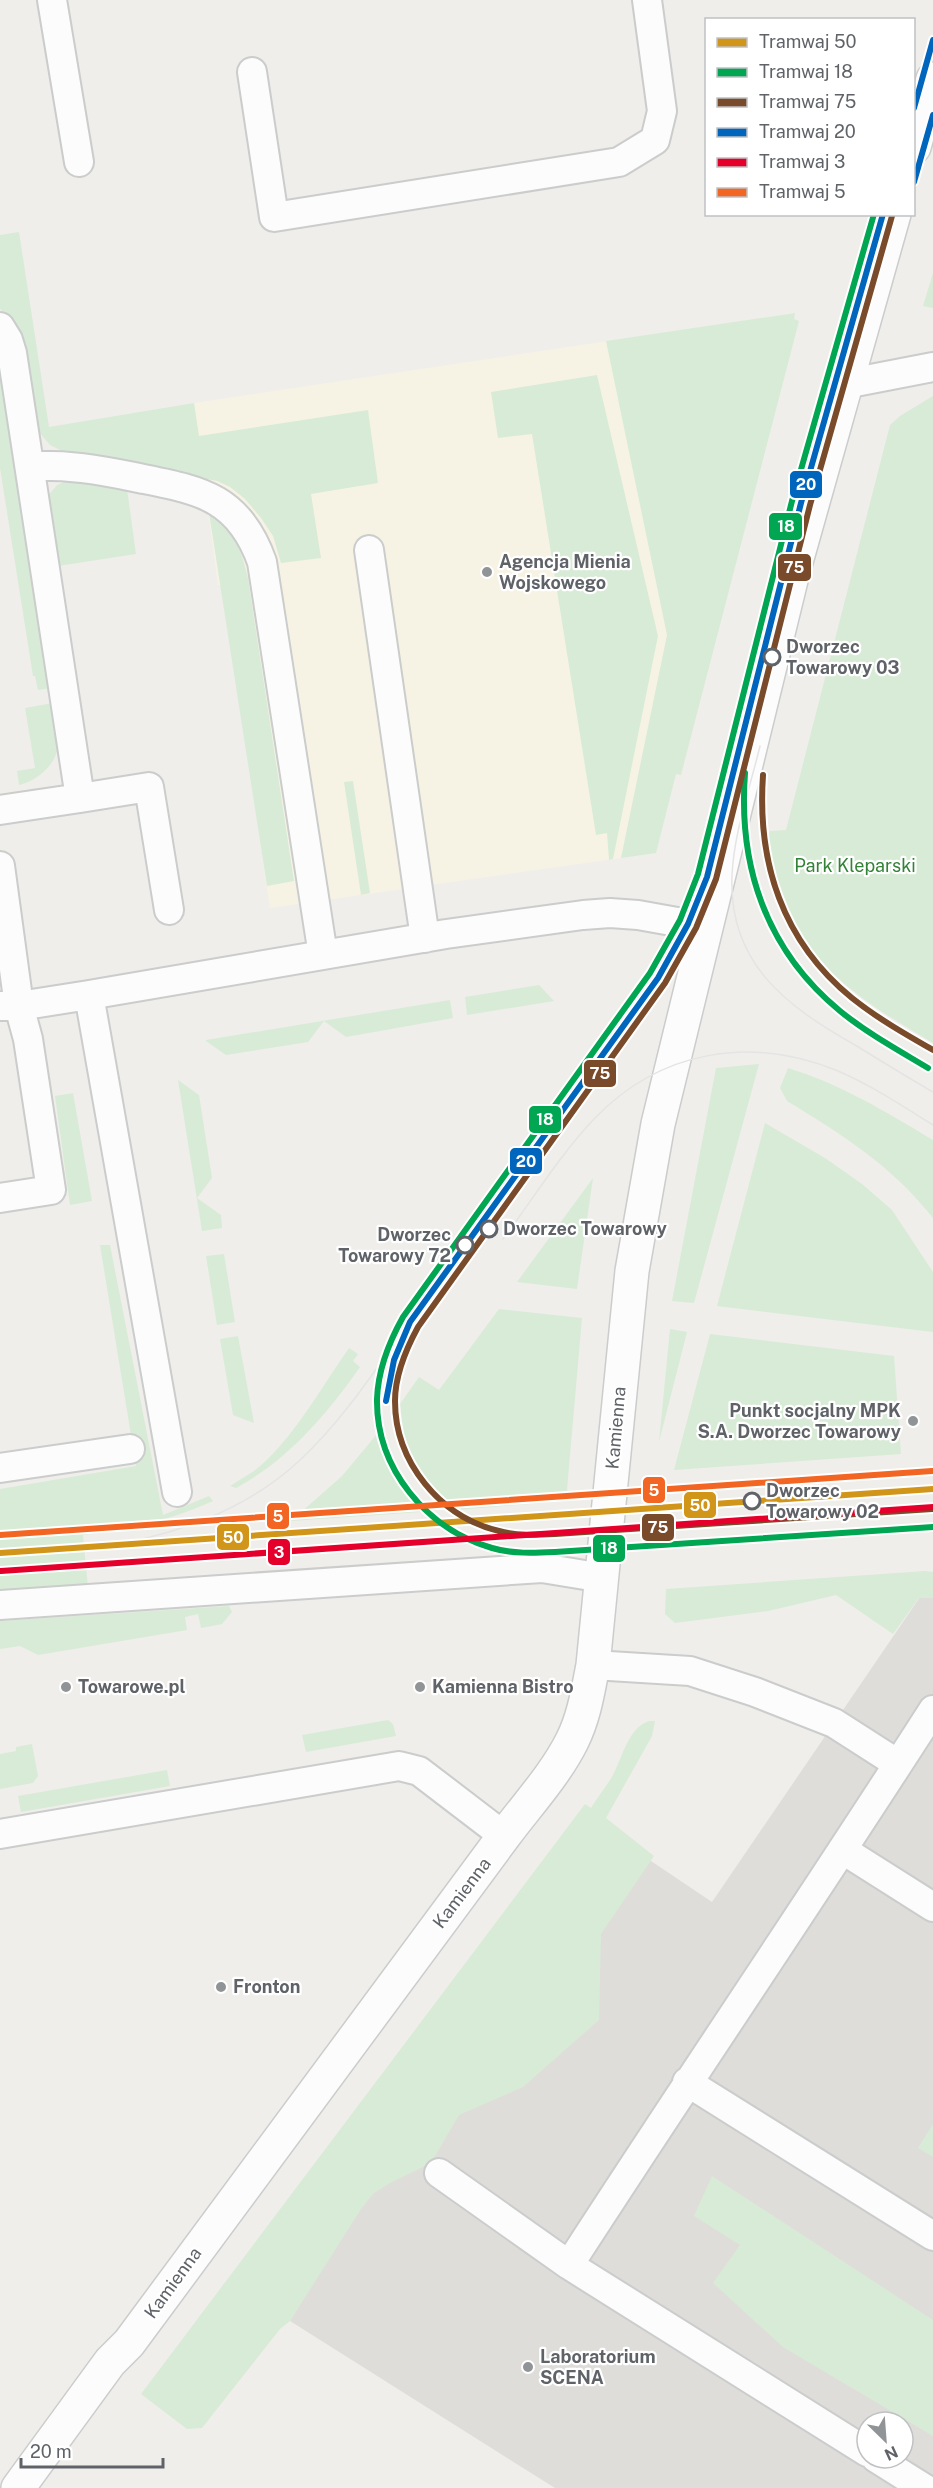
<svg xmlns="http://www.w3.org/2000/svg" width="933" height="2488" font-family="'Public Sans',sans-serif">
  <style>
    .commercial { fill: #f7f3e4 }
    .industrial { fill: #dfddda; fill-rule: evenodd }
    .green { fill: #d8ebd6 }
    .lines { fill: none; stroke-linecap: round; stroke-linejoin: round }
    .service-casing { stroke: #cbcccc; stroke-width: 32 }
    .minor-casing { stroke: #cbcccc; stroke-width: 36 }
    .service { stroke: #fdfcfc; stroke-width: 28 }
    .minor { stroke: #fdfcfc; stroke-width: 33 }
    .tram { stroke: #e4e4e4; stroke-width: 1.5 }
    .tram-1-casing { stroke: #fff; stroke-width: 10 }
    .tram-2-casing { stroke: #fff; stroke-width: 10 }
    .tram-3-casing { stroke: #fff; stroke-width: 10 }
    .tram-4-casing { stroke: #fff; stroke-width: 10 }
    .tram-5-casing { stroke: #fff; stroke-width: 10 }
    .tram-6-casing { stroke: #fff; stroke-width: 10 }
    .tram-1 { stroke: #d1951a; stroke-width: 6 }
    .tram-2 { stroke: #00a651; stroke-width: 6 }
    .tram-3 { stroke: #7a4b2a; stroke-width: 6 }
    .tram-4 { stroke: #0065bd; stroke-width: 6 }
    .tram-5 { stroke: #e4002b; stroke-width: 6 }
    .tram-6 { stroke: #f26522; stroke-width: 6 }
    .poi-dot { fill: #919496; stroke: #fff; stroke-width: 2 }
    .stop-dot { fill: #fff; stroke: #5f6368; stroke-width: 3 }
    .labels { text-anchor: middle; stroke-width: 4.5; stroke-linejoin: round; paint-order: stroke }
    .poi-label { font-size: 18px; font-weight: bold; fill: #5f6368; stroke: #fff; text-anchor: start }
    .stop-label { font-size: 18px; font-weight: bold; fill: #5f6368; stroke: #fff; text-anchor: start }
    .park-label { font-size: 18px; fill: #348238; stroke: #fff }
    .street-label { font-size: 18px; fill: #5f6368; stroke: #fff }
    .line-badge { stroke: #fff; stroke-width: 2 }
    .badge-label { font-size: 16px; text-anchor: middle; font-weight: bold; fill: #fff }
  </style>
  <rect width="100%" height="100%" fill="#efeeea"/>
  <!-- commercial -->
  <path class="commercial" d="M 795,313 L 621,858 L 270,908 L 223,592 L 222,585 L 218,585 L 194,403 Z"/>
  <!-- industrial -->
  <path class="industrial" d="M 933,1578 L 933,2488 L 555,2488 L 290,2321 L 593,1822 L 712,1902 ZM 867,2422 L 903,2422 L 903,2458 L 867,2458 Z"/>
  <!-- green -->
  <path class="green" d="M 19,232 L 49,427 L 194,403 L 199,436 L 368,410 L 378,483 L 311,494 L 321,558 L 281,563 L 273,536 L 261,518 L 245,499 L 230,487 L 217,481 L 60,450 L 50,445 L 38,431 L 10,319 L 0,309 L 0,235 Z
    M 933,273 L 933,308 L 923,306 Z
    M 795,313 L 794,319 L 799,321 L 681,775 L 676,774 L 656,853 L 621,858 L 667,635 L 606,341 Z
    M 0,363 L 51,688 L 38,690 L 35,676 L 33,676 L 0,468 Z
    M 597,375 L 658,636 L 613,859 L 609,860 L 607,833 L 596,835 L 532,434 L 498,438 L 491,392 Z
    M 933,396 L 933,1043 C 863,1001 812,972 780,893 C 772,873 765,852 770,831 L 786,830 L 890,425 L 900,416 Z
    M 69,480 L 127,489 L 136,554 L 58,566 L 48,496 L 57,485 Z
    M 209,513 C 234,533 241,547 248,578 L 294,881 L 267,886 Z
    M 53,703 C 55,716 58,729 58,742 C 59,763 37,781 19,785 L 17,771 L 35,768 L 25,708 Z
    M 353,781 L 370,893 L 361,895 L 344,782 Z
    M 539,985 L 554,1001 L 467,1015 L 465,997 Z
    M 450,1000 L 453,1018 L 346,1037 L 324,1021 L 308,1042 L 226,1055 L 206,1041 L 206,1040 Z
    M 759,1064 L 694,1303 L 672,1301 L 716,1068 Z
    M 788,1068 C 841,1084 886,1112 933,1140 L 933,1218 C 892,1166 843,1135 787,1101 L 780,1088 Z
    M 178,1080 L 199,1095 L 212,1178 L 197,1198 L 221,1215 L 222,1228 L 202,1231 Z
    M 73,1093 L 92,1201 L 70,1205 L 55,1096 Z
    M 765,1123 L 825,1158 L 862,1184 L 892,1210 L 933,1272 L 933,1332 L 717,1306 Z
    M 593,1178 L 577,1289 L 517,1282 Z
    M 100,1245 L 110,1245 L 163,1515 L 209,1496 L 213,1501 C 171,1520 129,1530 83,1535 L 88,1588 L 0,1593 L 0,1489 L 136,1466 Z
    M 224,1254 L 235,1322 L 217,1325 L 206,1256 Z
    M 499,1309 L 582,1318 L 566,1501 L 457,1510 L 437,1494 L 428,1482 L 411,1455 L 404,1436 L 400,1404 L 419,1377 L 439,1390 Z
    M 670,1329 L 687,1332 L 659,1442 Z
    M 710,1334 L 894,1356 L 901,1454 L 674,1470 Z
    M 238,1336 L 254,1423 L 233,1415 L 220,1339 Z
    M 349,1348 L 358,1354 L 353,1361 L 360,1367 C 327,1414 288,1460 236,1488 L 230,1486 C 238,1481 246,1476 254,1471 C 290,1444 323,1385 349,1348 Z
    M 377,1434 C 386,1464 400,1489 421,1512 L 291,1521 L 342,1476 Z
    M 925,1571 L 933,1572 L 933,1598 L 919,1598 L 893,1634 L 836,1595 L 768,1611 L 675,1623 L 665,1614 L 666,1589 Z
    M 229,1606 L 232,1612 L 222,1624 L 201,1628 L 198,1614 L 185,1617 L 187,1630 L 38,1655 L 20,1646 L 0,1649 L 0,1621 Z
    M 388,1720 L 393,1724 L 396,1736 L 306,1752 L 302,1735 Z
    M 649,1721 L 655,1721 L 652,1736 L 606,1818 L 654,1856 L 601,1934 L 599,2020 L 523,2087 L 459,2115 L 431,2163 L 390,2183 L 374,2193 L 361,2209 L 290,2321 L 280,2329 L 202,2428 L 187,2429 L 141,2394 L 585,1804 L 591,1808 C 597,1798 604,1789 610,1780 C 622,1762 626,1729 649,1721 Z
    M 32,1744 L 38,1776 L 33,1783 L 0,1789 L 0,1754 L 16,1751 L 16,1747 Z
    M 167,1770 L 170,1786 L 21,1812 L 18,1796 Z
    M 933,2124 L 933,2157 L 918,2148 Z
    M 712,2176 L 933,2320 L 933,2436 L 783,2347 L 713,2283 L 740,2245 L 694,2216 Z"/>
  <g class="lines">
    <!-- service casing -->
    <g class="service-casing">
      <path id="service" d="M 52,0 L 79,162
        M 252,72 L 274,217 L 619,162 L 655,140 L 662,111 L 647,0
        M 0,327 L 8,340 L 12,353 L 80,798 L 0,810
        M 845,384 L 933,367
        M 30,466 C 70,465 95,469 134,477 C 197,490 238,494 262,562 L 323,955
        M 369,550 L 425,938
        M 80,798 L 149,787 L 169,910
        M 0,866 L 19,1006 L 89,995
        M 0,1006 L 19,1006 L 28,1039 L 51,1190 L 0,1198
        M 0,1468 L 130,1449
        M 177,1492 L 89,995 L 446,934 L 583,915 L 610,913 L 638,915 L 705,927
        M 0,1605 L 542,1568 L 603,1578
        M 593,1665 L 690,1671 L 755,1692 L 834,1723 L 898,1764
        M 0,1834 L 399,1766 L 419,1771 L 504,1836
        M 843,1850 L 933,1907
        M 687,2082 L 933,2236
        M 439,2173 L 569,2265
        M 867,2452 L 569,2265 C 689,2079 814,1896 933,1710
        M 876,2458 L 924,2488"/>
    </g>
    <!-- minor casing -->
    <g class="minor-casing">
      <path id="minor" d="M 914,147 L 933,79
        M 18,2488 L 110,2362 L 129,2343 L 504,1836 C 527,1805 555,1775 572,1741 C 584,1717 588,1691 593,1665 L 632,1271 L 658,1124 L 792,576 L 894,214"/>
    </g>
    <!-- service -->
    <use href="#service" class="service"/>
    <!-- minor -->
    <use href="#minor" class="minor"/>
    <!-- tram -->
    <path class="tram" d="M 760,746 C 750,788 734,832 732,875 C 728,963 786,1006 855,1045 C 881,1061 907,1077 933,1092
      M 503,1239 C 533,1199 560,1155 594,1119 C 660,1050 751,1035 838,1071 C 871,1085 902,1106 933,1125
      M 96,1547 C 169,1538 244,1512 299,1461 C 348,1416 384,1356 423,1303"/>
    <!-- tram-1 casing -->
    <g class="tram-1-casing">
      <path id="tram-1" d="M 0,1553 L 933,1489"/>
    </g>
    <!-- tram-2 casing -->
    <g class="tram-2-casing">
      <path id="tram-2" d="M 874,214 L 792,501 L 698,874 L 680,920 L 650,973 L 403,1317 C 389,1342 378,1370 377,1399 C 376,1468 426,1529 492,1548 C 512,1554 534,1553 555,1552 L 933,1527
        M 745,773 C 738,866 766,950 840,1011 C 867,1033 898,1050 928,1068"/>
    </g>
    <!-- tram-3 casing -->
    <g class="tram-3-casing">
      <path id="tram-3" d="M 892,216 L 810,505 L 716,879 L 696,928 L 665,983 L 418,1327 C 406,1349 395,1375 395,1401 C 395,1462 440,1517 499,1531 C 517,1536 536,1535 555,1534 L 932,1509
        M 763,775 C 757,862 782,941 852,998 C 877,1018 905,1034 933,1050"/>
    </g>
    <!-- tram-4 casing -->
    <g class="tram-4-casing">
      <path id="tram-4" d="M 914,108 L 933,40
        M 914,182 L 933,115
        M 386,1401 L 394,1360 L 410,1322 L 658,978 L 688,924 L 707,877 L 801,503 L 883,214"/>
    </g>
    <!-- tram-5 casing -->
    <g class="tram-5-casing">
      <path id="tram-5" d="M 1,1571 L 933,1507"/>
    </g>
    <!-- tram-6 casing -->
    <g class="tram-6-casing">
      <path id="tram-6" d="M 0,1535 L 932,1471"/>
    </g>
    <!-- tram-1 -->
    <use href="#tram-1" class="tram-1"/>
    <!-- tram-2 -->
    <use href="#tram-2" class="tram-2"/>
    <!-- tram-3 -->
    <use href="#tram-3" class="tram-3"/>
    <!-- tram-4 -->
    <use href="#tram-4" class="tram-4"/>
    <!-- tram-5 -->
    <use href="#tram-5" class="tram-5"/>
    <!-- tram-6 -->
    <use href="#tram-6" class="tram-6"/>
  </g>
  <!-- markers -->
  <g class="poi-dot">
    <circle cx="487" cy="572" r="6"/>
    <circle cx="913" cy="1421" r="6"/>
    <circle cx="66" cy="1687" r="6"/>
    <circle cx="420" cy="1687" r="6"/>
    <circle cx="221" cy="1987" r="6"/>
    <circle cx="528" cy="2367" r="6"/>
  </g>
  <g class="stop-dot">
    <circle cx="772" cy="657" r="8"/>
    <circle cx="489" cy="1229" r="8"/>
    <circle cx="465" cy="1245" r="8"/>
    <circle cx="752" cy="1501" r="8"/>
  </g>
  <g class="labels">
    <!-- poi labels -->
    <g class="poi-label">
      <text x="499" y="568">Agencja Mienia<tspan x="499" dy="21">Wojskowego</tspan></text>
      <text x="901" y="1417" text-anchor="end">Punkt socjalny MPK<tspan x="901" dy="21">S.A. Dworzec Towarowy</tspan></text>
      <text x="78" y="1693">Towarowe.pl</text>
      <text x="432" y="1693">Kamienna Bistro</text>
      <text x="233" y="1993">Fronton</text>
      <text x="540" y="2363">Laboratorium<tspan x="540" dy="21">SCENA</tspan></text>
    </g>
    <!-- stop labels -->
    <g class="stop-label">
      <text x="786" y="653">Dworzec<tspan x="786" dy="21">Towarowy 03</tspan></text>
      <text x="503" y="1235">Dworzec Towarowy</text>
      <text x="451" y="1241" text-anchor="end">Dworzec<tspan x="451" dy="21">Towarowy 72</tspan></text>
      <text x="766" y="1497">Dworzec<tspan x="766" dy="21">Towarowy 02</tspan></text>
    </g>
    <!-- park labels -->
    <g class="park-label">
      <text x="855" y="872">Park Kleparski</text>
    </g>
    <!-- street labels -->
    <g class="street-label">
      <text transform="translate(616 1428) rotate(-85)" y="6">Kamienna</text>
      <text transform="translate(462 1893) rotate(-53)" y="6">Kamienna</text>
      <text transform="translate(173 2283) rotate(-54)" y="6">Kamienna</text>
    </g>
  </g>
  <g class="line-badge">
    <rect x="789" y="470" width="34" height="29" rx="6" fill="#0065bd"/>
    <rect x="768" y="512" width="35" height="29" rx="6" fill="#00a651"/>
    <rect x="777" y="553" width="35" height="29" rx="6" fill="#7a4b2a"/>
    <rect x="583" y="1059" width="34" height="29" rx="6" fill="#7a4b2a"/>
    <rect x="528" y="1105" width="34" height="29" rx="6" fill="#00a651"/>
    <rect x="509" y="1147" width="34" height="28" rx="6" fill="#0065bd"/>
    <rect x="642" y="1476" width="24" height="28" rx="6" fill="#f26522"/>
    <rect x="683" y="1491" width="34" height="28" rx="6" fill="#d1951a"/>
    <rect x="266" y="1502" width="24" height="28" rx="6" fill="#f26522"/>
    <rect x="641" y="1513" width="34" height="29" rx="6" fill="#7a4b2a"/>
    <rect x="216" y="1523" width="34" height="28" rx="6" fill="#d1951a"/>
    <rect x="592" y="1534" width="34" height="29" rx="6" fill="#00a651"/>
    <rect x="267" y="1538" width="24" height="28" rx="6" fill="#e4002b"/>
  </g>
  <g class="badge-label">
    <text x="806" y="490">20</text>
    <text x="786" y="532">18</text>
    <text x="794" y="573">75</text>
    <text x="600" y="1079">75</text>
    <text x="545" y="1125">18</text>
    <text x="526" y="1167">20</text>
    <text x="654" y="1496">5</text>
    <text x="700" y="1511">50</text>
    <text x="278" y="1522">5</text>
    <text x="658" y="1533">75</text>
    <text x="233" y="1543">50</text>
    <text x="609" y="1554">18</text>
    <text x="279" y="1558">3</text>
  </g>
  <!-- legend -->
  <rect x="705" y="18" width="210" height="198" fill="#ffffff" stroke="#bfc1c3" stroke-width="1.5"/>
  <rect x="717" y="38" width="30" height="9" fill="#d1951a" stroke="#bfc1c3" stroke-width="1.5"/>
  <text x="759" y="48" font-size="18" fill="#5f6368">Tramwaj 50</text>
  <rect x="717" y="68" width="30" height="9" fill="#00a651" stroke="#bfc1c3" stroke-width="1.5"/>
  <text x="759" y="78" font-size="18" fill="#5f6368">Tramwaj 18</text>
  <rect x="717" y="98" width="30" height="9" fill="#7a4b2a" stroke="#bfc1c3" stroke-width="1.5"/>
  <text x="759" y="108" font-size="18" fill="#5f6368">Tramwaj 75</text>
  <rect x="717" y="128" width="30" height="9" fill="#0065bd" stroke="#bfc1c3" stroke-width="1.5"/>
  <text x="759" y="138" font-size="18" fill="#5f6368">Tramwaj 20</text>
  <rect x="717" y="158" width="30" height="9" fill="#e4002b" stroke="#bfc1c3" stroke-width="1.5"/>
  <text x="759" y="168" font-size="18" fill="#5f6368">Tramwaj 3</text>
  <rect x="717" y="188" width="30" height="9" fill="#f26522" stroke="#bfc1c3" stroke-width="1.5"/>
  <text x="759" y="198" font-size="18" fill="#5f6368">Tramwaj 5</text>
  <!-- north arrow -->
  <g transform="translate(885 2440) rotate(155)"><circle r="28" fill="#ffffff" stroke="#bfc1c3" stroke-width="1.5"/>
  <path d="M0-4.5L10 22L0 15L-10 22Z" fill="#919496"/>
  <text y="-9" font-size="16" font-weight="bold" text-anchor="middle" fill="#5f6368">N</text>
  </g>
  <!-- scale -->
  <path d="M21 2458v9h142v-9" fill="none" stroke="#5f6368" stroke-width="3"/>
  <text x="30" y="2458" font-size="18" fill="#5f6368" stroke="#ffffff" stroke-width="4.5" paint-order="stroke">20 m</text>
</svg>
